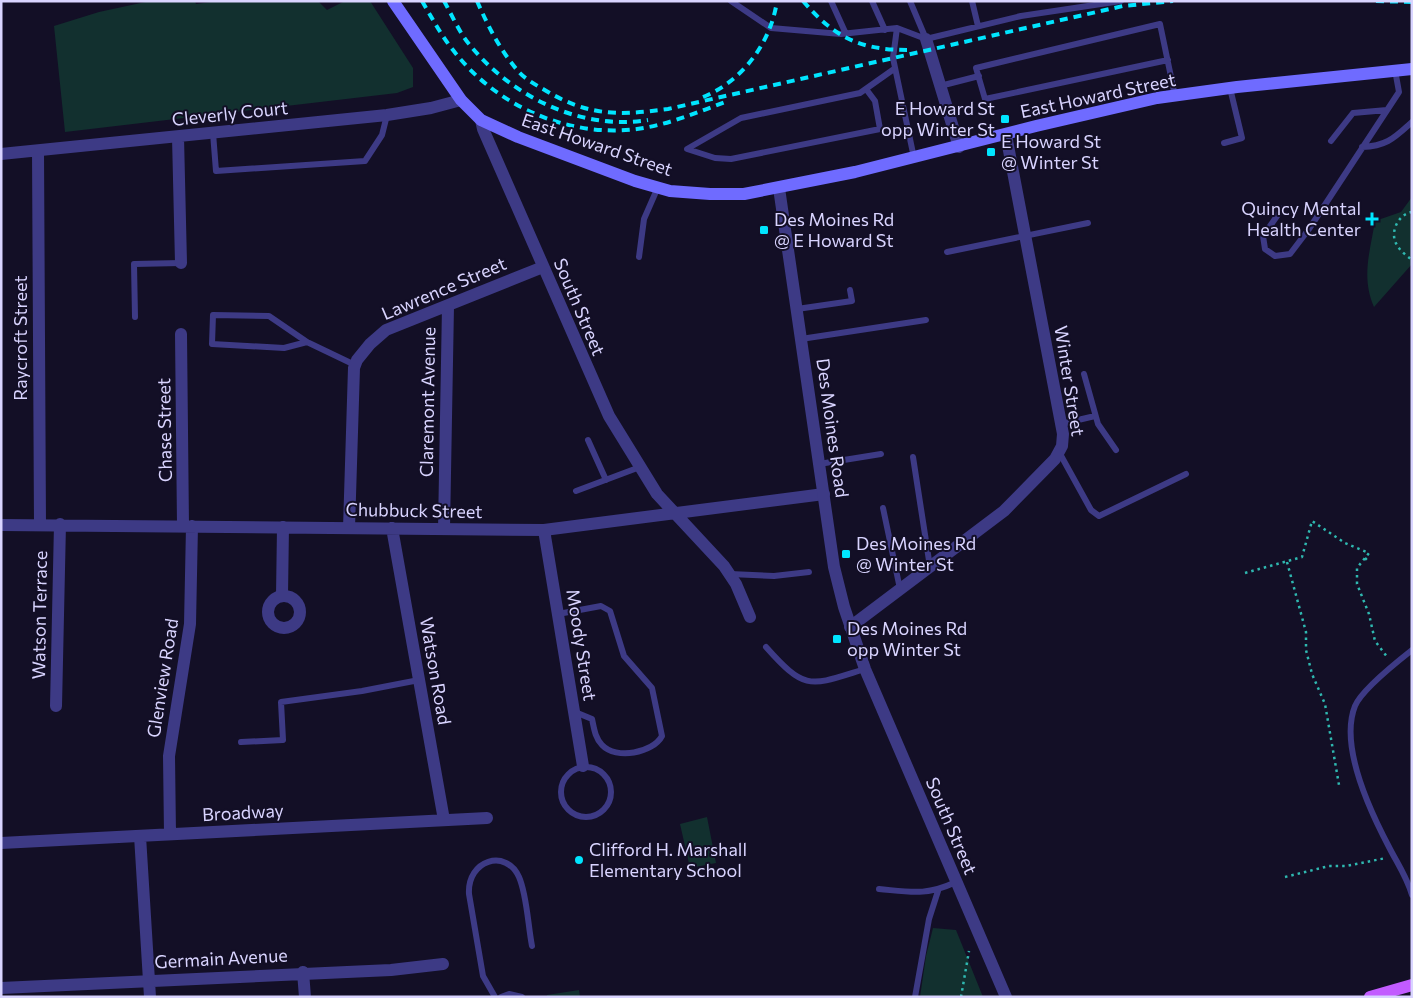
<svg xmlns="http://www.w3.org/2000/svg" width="1413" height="998" font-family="Commissioner,sans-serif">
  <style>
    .green { fill: #12302f }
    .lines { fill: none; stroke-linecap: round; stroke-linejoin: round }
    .path { stroke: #2fb8b0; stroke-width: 2.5; stroke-dasharray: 2.5 4; stroke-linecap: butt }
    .service { stroke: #3d3a85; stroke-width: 6 }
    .minor { stroke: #3d3a85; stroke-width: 12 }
    .tertiary { stroke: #3d3a85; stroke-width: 12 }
    .secondary { stroke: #6f6bff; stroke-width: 12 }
    .primary { stroke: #c25bff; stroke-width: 12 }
    .rail { stroke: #00e5ff; stroke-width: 4; stroke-dasharray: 8 6; stroke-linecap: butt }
    .poi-dot { fill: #00e5ff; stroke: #130f26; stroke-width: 2 }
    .labels { text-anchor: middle; stroke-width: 4; stroke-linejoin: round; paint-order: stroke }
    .street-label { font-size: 18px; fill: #d9d4ff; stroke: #130f26 }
    .poi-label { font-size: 18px; fill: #d9d4ff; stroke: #130f26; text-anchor: start }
  </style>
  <rect width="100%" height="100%" fill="#130f26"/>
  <!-- green -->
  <path class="green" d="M 150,1 L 195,1 L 196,4 L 218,1 L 318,1 L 327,10 L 345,1 L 370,1 L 413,68 L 413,87 L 397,93 L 65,132 L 54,26 L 99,12 Z
    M 1412,197 L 1412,264 L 1374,307 C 1361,277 1370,252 1375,221 L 1401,212 Z
    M 707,817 L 716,863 L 690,868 L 680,824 Z
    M 933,928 L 956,930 L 983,997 L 920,997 L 926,956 Z
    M 579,990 L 580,997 L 547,997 L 547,995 Z"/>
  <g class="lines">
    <!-- path -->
    <path class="path" d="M 1412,212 C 1398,214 1389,233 1397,245 C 1400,251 1407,256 1412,260
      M 1365,558 L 1369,562
      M 1287,562 L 1306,632 L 1306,650 L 1312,674 L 1325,704 L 1339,785
      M 1245,573 L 1302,557 L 1312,521 L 1345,543 L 1369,553 L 1357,568 L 1357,584 L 1369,614 L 1375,641 L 1388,658
      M 1285,877 L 1329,866 L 1346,866 L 1386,858
      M 961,997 L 969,951"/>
    <!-- service -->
    <path class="service" d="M 731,1 L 771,28 L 841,34 L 897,28 L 926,39 L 1021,16 L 1121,1
      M 831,1 L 846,34
      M 872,1 L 885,30
      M 910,1 L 926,39
      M 972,1 L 978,26
      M 897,28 L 893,58 L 914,158
      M 1168,60 L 985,99 L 976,68 L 1160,24 L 1175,96
      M 940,86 L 979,76
      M 866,89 L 875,101 L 880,129 L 731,159 L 715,158 L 687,149 L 741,118 L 860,93 L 894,69
      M 213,133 L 216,171 L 365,161 L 382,135 L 387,115
      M 1331,141 L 1353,113 L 1387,110
      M 1224,143 L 1242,138 L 1230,88
      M 1362,147 C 1387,146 1394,138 1412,122
      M 1282,209 L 1263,236 L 1265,249 L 1275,256 L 1290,254 L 1309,229 L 1399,92 L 1395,70
      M 947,252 L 1088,223
      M 639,257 L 644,219 L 658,187
      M 797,309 L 852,301 L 850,290
      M 135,317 L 134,264 L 181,263
      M 801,339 L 926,320
      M 307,342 L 284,348 L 212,344 L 213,315 L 269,316 L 307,342 L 355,365
      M 1084,374 L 1098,424 L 1116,450
      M 1061,424 L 1095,416
      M 588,440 L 606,480
      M 1059,452 L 1091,510 L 1099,516 L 1186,474
      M 913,457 L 930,567
      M 819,464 L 881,454
      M 576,491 L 640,467
      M 883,508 L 900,589
      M 730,574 L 774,576 L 809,572
      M 558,614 L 601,606 L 610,611 L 624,656 L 652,688 L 662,736 C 653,753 616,760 602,745 C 595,738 594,728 592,719 L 575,712
      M 766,647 C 806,692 810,686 865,669
      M 1412,650 C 1398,661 1361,691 1355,706 C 1339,746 1370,811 1389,847 C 1397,863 1407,877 1412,895
      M 241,742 L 283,740 L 281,702 L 362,691 L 419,680
      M561 792a25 25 0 1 1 50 0a25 25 0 1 1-50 0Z
      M 879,889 C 911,892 926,896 956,882
      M 495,997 L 483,976 L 469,894 C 467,860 506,848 519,877 C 527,895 528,926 532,946
      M 501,997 L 509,994 L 522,997
      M 915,997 L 929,919 L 938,891"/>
    <!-- minor -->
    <path class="minor" d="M 926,39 L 959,147
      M 481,120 L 483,129 L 609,416 L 657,494 L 724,566 L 736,584 L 750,617
      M 178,137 L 181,263
      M 38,151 L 40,525
      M 1,154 L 387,115 L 431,108 L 461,100
      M 181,334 L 183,526
      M 1,525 L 544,530 L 824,494
      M 349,528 L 354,368 L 357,360 L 370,344 L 386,330 L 543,267
      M 392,528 L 444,820
      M 444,529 L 448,306
      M 544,530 L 583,766
      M 282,595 L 283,527
      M268 612a16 16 0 1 1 32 0a16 16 0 1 1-32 0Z
      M 850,627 L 1004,511 L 1055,459 L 1062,446 L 1063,434 L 1006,135
      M 56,706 L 60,524
      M 170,834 L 169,756 L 190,624 L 192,526
      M 140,836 L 150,997
      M 1,843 L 487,818
      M 303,972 L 305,997
      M 1,988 L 391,970 L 443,964"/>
    <!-- tertiary -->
    <path class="tertiary" d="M 779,188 L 834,567 L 844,607 L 865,669 L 1006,997"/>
    <!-- secondary -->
    <path class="secondary" d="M 393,1 L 461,100 L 481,120 L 518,137 L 635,181 L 670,191 L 710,194 L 744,194 L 855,172 L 1036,126 L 1157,98 L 1237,87 L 1412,69"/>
    <!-- primary -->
    <path class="primary" d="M 1370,997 L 1412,985"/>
    <!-- rail -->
    <path class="rail" d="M 422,1 C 432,18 441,35 453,50 C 495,105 567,138 637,129 C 668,125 698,112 728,101
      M 444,1 C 452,15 459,32 469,44 C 511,96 580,131 648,120
      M 477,1 C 488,26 500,50 518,71 C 524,78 534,84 543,89 C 587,116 617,116 668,109 L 1123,6 L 1173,1
      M 803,1 C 834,37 860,50 907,50
      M 1376,1 L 1412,2
      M 703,97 C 743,81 771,42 777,1"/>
  </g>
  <!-- markers -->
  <g class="poi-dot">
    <rect x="1000" y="114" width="10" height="10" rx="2.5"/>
    <rect x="986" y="147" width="10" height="10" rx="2.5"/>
    <path d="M1369.5 211.5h5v5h5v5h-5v5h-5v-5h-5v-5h5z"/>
    <rect x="759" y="225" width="10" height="10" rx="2.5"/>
    <rect x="841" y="549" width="10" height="10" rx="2.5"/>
    <rect x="832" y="634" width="10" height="10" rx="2.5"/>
    <circle cx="579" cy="860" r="5"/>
  </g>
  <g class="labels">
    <!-- street labels -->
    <g class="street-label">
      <text transform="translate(1098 96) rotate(-12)" y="6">East Howard Street</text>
      <text transform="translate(230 114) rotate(-6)" y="6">Cleverly Court</text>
      <text transform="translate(597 145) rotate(19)" y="6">East Howard Street</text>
      <text transform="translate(444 289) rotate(-23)" y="6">Lawrence Street</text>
      <text transform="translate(579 307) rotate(67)" y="6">South Street</text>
      <text transform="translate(21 338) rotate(-90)" y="6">Raycroft Street</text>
      <text transform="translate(1069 381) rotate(81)" y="6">Winter Street</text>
      <text transform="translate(428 402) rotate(-89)" y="6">Claremont Avenue</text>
      <text transform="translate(832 428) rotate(82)" y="6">Des Moines Road</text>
      <text transform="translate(165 430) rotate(-91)" y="6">Chase Street</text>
      <text transform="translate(414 511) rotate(1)" y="6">Chubbuck Street</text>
      <text transform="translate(40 615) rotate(-89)" y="6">Watson Terrace</text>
      <text transform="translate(581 645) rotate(81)" y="6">Moody Street</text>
      <text transform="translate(435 671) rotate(80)" y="6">Watson Road</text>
      <text transform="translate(163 678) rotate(-81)" y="6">Glenview Road</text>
      <text transform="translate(243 813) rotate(-3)" y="6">Broadway</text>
      <text transform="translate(951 826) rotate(67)" y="6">South Street</text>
      <text transform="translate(221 959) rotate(-3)" y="6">Germain Avenue</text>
    </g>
    <!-- poi labels -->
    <g class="poi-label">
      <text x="995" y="115" text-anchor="end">E Howard St<tspan x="995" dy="21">opp Winter St</tspan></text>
      <text x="1001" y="148">E Howard St<tspan x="1001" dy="21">@ Winter St</tspan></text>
      <text x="1361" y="215" text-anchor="end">Quincy Mental<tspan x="1361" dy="21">Health Center</tspan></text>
      <text x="774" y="226">Des Moines Rd<tspan x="774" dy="21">@ E Howard St</tspan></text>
      <text x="856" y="550">Des Moines Rd<tspan x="856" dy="21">@ Winter St</tspan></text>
      <text x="847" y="635">Des Moines Rd<tspan x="847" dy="21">opp Winter St</tspan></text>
      <text x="589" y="856">Clifford H. Marshall<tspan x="589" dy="21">Elementary School</tspan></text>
    </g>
  </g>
  <!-- border -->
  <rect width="1413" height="998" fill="none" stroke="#d9d4ff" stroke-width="5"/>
</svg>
